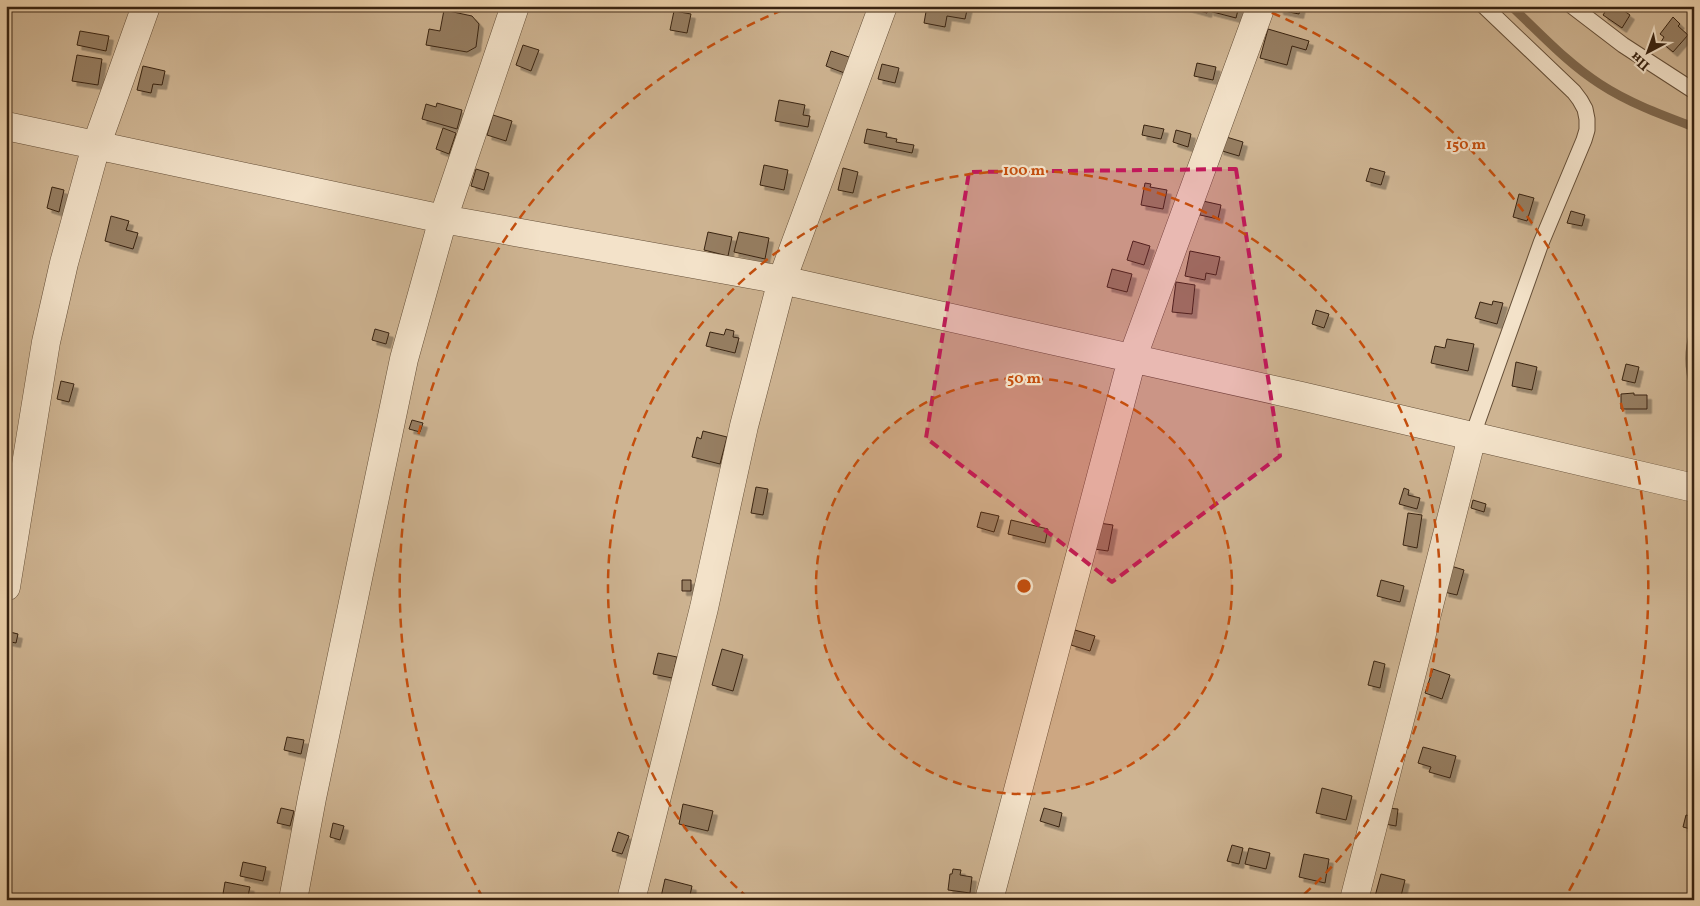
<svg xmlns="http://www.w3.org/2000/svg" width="1700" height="906" font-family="Vollkorn,serif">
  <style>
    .green { fill: #ceb492; stroke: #836c52 }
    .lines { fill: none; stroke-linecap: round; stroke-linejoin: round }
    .stream { stroke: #7f684e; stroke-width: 9 }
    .building { fill: #967e62; stroke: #382311; filter: url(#shadow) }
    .lane-casing { stroke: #654f38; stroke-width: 17 }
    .street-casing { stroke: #654f38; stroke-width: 29 }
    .lane { stroke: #f3e2c9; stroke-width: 15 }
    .street { stroke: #f3e2c9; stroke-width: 28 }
    .marked { fill: #c2185b; fill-opacity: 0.2; stroke: #c2185b; stroke-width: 4; stroke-dasharray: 10 6; stroke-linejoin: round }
    .ring { fill: none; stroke: #c54e0d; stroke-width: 2.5; stroke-dasharray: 9 6 }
    .centre { fill: #c54e0d; stroke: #f3e2c9; stroke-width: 2.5 }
    .ring-label { font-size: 15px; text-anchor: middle; font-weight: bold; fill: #c54e0d; stroke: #f3e2c9; stroke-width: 4.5; stroke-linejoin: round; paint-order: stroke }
  </style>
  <defs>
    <filter id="shadow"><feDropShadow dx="4.5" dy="4.5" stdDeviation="0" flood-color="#0004"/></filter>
  </defs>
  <rect width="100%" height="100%" fill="#edd2ac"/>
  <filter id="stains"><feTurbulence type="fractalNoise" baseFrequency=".004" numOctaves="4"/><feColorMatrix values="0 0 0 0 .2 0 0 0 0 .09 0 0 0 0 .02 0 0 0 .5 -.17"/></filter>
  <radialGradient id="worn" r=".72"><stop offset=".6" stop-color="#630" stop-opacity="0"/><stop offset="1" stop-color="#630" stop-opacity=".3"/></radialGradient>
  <!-- green -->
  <path class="green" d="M 6,6 L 1694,6 L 1694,900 L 6,900 Z"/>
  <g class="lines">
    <!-- stream -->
    <path class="stream" d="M 1511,6 C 1540,33 1567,63 1600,84 C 1629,103 1662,115 1694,127
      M 1694,332 C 1688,351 1689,369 1694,387"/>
  </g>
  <!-- building -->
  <path class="building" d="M 927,6 L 968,6 L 965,19 L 947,16 L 945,27 L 924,23 Z
    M 1182,6 L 1209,6 L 1207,13 Z
    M 1210,6 L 1239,6 L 1236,18 L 1209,11 Z
    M 1279,6 L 1301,6 L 1299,14 L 1279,10 Z
    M 1609,6 L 1617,6 L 1630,15 L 1622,28 L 1603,15 Z
    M 444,10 L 472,16 L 479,24 L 476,47 L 467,52 L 426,45 L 429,29 L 440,31 Z
    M 674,11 L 691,14 L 687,33 L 670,30 Z
    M 1673,17 L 1680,24 L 1678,26 L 1688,35 L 1673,52 L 1661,42 L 1664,37 L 1660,34 Z
    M 1268,29 L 1309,41 L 1306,50 L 1292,46 L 1287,65 L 1260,58 Z
    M 80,31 L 109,36 L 106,51 L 77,45 Z
    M 523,45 L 539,50 L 531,71 L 516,65 Z
    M 831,51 L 852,58 L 847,74 L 826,66 Z
    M 77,55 L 102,59 L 98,85 L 72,81 Z
    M 1197,63 L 1216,67 L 1213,80 L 1194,76 Z
    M 882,64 L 899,68 L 895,83 L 878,79 Z
    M 143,66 L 165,71 L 162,85 L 153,84 L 151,93 L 137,90 Z
    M 779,100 L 805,105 L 803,115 L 810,116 L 808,127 L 775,121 Z
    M 437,103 L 462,110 L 457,129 L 422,119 L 426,104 L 436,107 Z
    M 493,115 L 512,121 L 506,141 L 487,135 Z
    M 1144,125 L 1164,129 L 1161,139 L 1142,135 Z
    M 443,128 L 456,133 L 449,154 L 436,149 Z
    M 867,129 L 887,133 L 886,137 L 897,139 L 896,142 L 914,145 L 912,153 L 864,143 Z
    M 1176,130 L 1191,134 L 1188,147 L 1173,142 Z
    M 1223,136 L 1243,142 L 1239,156 L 1219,150 Z
    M 764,165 L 788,170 L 784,190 L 760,185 Z
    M 843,168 L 858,172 L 853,193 L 838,190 Z
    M 1370,168 L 1385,172 L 1381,185 L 1366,181 Z
    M 476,169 L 489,173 L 484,190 L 471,186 Z
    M 1145,183 L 1151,184 L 1150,187 L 1167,190 L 1163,209 L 1141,205 Z
    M 52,187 L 64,190 L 59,212 L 47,208 Z
    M 1519,194 L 1534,198 L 1527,221 L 1513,217 Z
    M 1203,201 L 1221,205 L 1218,219 L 1200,215 Z
    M 1571,211 L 1585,215 L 1582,226 L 1567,223 Z
    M 111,216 L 129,221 L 126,230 L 138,233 L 133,249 L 105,241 Z
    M 708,232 L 732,237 L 728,256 L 704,250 Z
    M 739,232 L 769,238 L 765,259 L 734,252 Z
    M 1133,241 L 1150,246 L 1144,265 L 1127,260 Z
    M 1190,251 L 1220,257 L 1216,275 L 1206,273 L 1205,280 L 1185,276 Z
    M 1112,269 L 1132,274 L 1127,292 L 1107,287 Z
    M 1176,282 L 1195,285 L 1192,314 L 1172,312 Z
    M 1493,301 L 1503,303 L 1497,324 L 1475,318 L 1480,302 L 1492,305 Z
    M 1316,310 L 1329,314 L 1324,328 L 1312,324 Z
    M 375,329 L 389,333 L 386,344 L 372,340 Z
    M 726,329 L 734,331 L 733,337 L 739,338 L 735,353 L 706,346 L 710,332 L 724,335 Z
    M 1447,339 L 1474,344 L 1468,371 L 1431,363 L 1435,346 L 1445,348 Z
    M 1516,362 L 1537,367 L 1532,390 L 1512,386 Z
    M 1626,364 L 1639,367 L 1635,383 L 1622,380 Z
    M 61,381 L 74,384 L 69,402 L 57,399 Z
    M 1634,393 L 1634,395 L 1647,395 L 1647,409 L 1621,409 L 1621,394 Z
    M 412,420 L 423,423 L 420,432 L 409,429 Z
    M 703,431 L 727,437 L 720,464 L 692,457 L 697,437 L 701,439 Z
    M 756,487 L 768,489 L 763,515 L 751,513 Z
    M 1404,488 L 1409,490 L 1408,495 L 1420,498 L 1417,509 L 1399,504 Z
    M 1473,500 L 1486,504 L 1484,512 L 1471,508 Z
    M 981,512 L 999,516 L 994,532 L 977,527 Z
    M 1408,513 L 1422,515 L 1417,548 L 1403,545 Z
    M 1011,520 L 1048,529 L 1045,543 L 1008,534 Z
    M 1099,523 L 1113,525 L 1108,551 L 1094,549 Z
    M 1451,566 L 1464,570 L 1457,595 L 1444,592 Z
    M 682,580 L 691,580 L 691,591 L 682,591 Z
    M 1381,580 L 1404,586 L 1400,602 L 1377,596 Z
    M 1075,630 L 1095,636 L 1090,651 L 1071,645 Z
    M 6,631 L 18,634 L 16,643 L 6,641 Z
    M 722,649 L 743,655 L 733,691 L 712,685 Z
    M 658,653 L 677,657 L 672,678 L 653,674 Z
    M 1374,661 L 1385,664 L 1380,688 L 1368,685 Z
    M 1433,669 L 1450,675 L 1442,699 L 1425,693 Z
    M 287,737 L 304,740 L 301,754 L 284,750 Z
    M 1423,747 L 1456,756 L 1450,778 L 1429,772 L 1431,767 L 1418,763 Z
    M 1322,788 L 1352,796 L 1346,820 L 1316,813 Z
    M 683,804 L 713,811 L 708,831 L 679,824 Z
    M 281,808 L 294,811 L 290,826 L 277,823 Z
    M 1044,808 L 1062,813 L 1059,827 L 1040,821 Z
    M 1387,808 L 1398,809 L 1396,826 L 1385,824 Z
    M 1686,815 L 1694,817 L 1694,830 L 1683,827 Z
    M 333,823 L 344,826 L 340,840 L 330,837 Z
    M 618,832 L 629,836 L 622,854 L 612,851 Z
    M 1232,845 L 1243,848 L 1239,864 L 1227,861 Z
    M 1249,848 L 1270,853 L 1266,869 L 1245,864 Z
    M 1304,854 L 1329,859 L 1325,883 L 1299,877 Z
    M 243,862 L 266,867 L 263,881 L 240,876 Z
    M 953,869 L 961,870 L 960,875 L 972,877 L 970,893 L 948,890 L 950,874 L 952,874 Z
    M 1381,874 L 1405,880 L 1400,900 L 1374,900 Z
    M 665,879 L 692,886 L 689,900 L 672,897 L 671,900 L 656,900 L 657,896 L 661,897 Z
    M 225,882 L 250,887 L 247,900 L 223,894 Z"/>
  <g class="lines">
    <!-- lane casing -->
    <g class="lane-casing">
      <path id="lane" d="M 1572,6 L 1623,45 L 1694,91
        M 1472,437 L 1541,243 L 1584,140 L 1587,130 L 1587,119 L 1585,109 L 1580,100 L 1574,92 L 1484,6"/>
    </g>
    <!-- street casing -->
    <g class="street-casing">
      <path id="street" d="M 6,126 L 443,219 L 782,280 L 1301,396 L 1694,488
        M 6,587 L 46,342 L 64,263 L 96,146 L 146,6
        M 293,900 L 312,798 L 404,359 L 443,219 L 515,6
        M 631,900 L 704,608 L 744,426 L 782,280 L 883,6
        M 989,900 L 1132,359 L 1261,6
        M 1354,900 L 1472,437"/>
    </g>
    <!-- lane -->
    <use href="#lane" class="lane"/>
    <!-- street -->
    <use href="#street" class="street"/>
  </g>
  <!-- marked area -->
  <path class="marked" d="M 1236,169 L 1280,456 L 1112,582 L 926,438 L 969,172 Z"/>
  <!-- distance rings -->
  <circle cx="1024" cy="586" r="208" fill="#c54e0d" fill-opacity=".12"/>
  <g class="ring">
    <circle cx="1024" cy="586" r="208"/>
    <path d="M748 898A416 416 0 1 1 1300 898"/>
    <path d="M483 898A625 625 0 0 1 790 7M1258 7A625 625 0 0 1 1565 898"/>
  </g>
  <circle cx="1024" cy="586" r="8" class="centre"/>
  <g class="ring-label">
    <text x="1466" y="149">150 m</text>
    <text x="1024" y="175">100 m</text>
    <text x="1024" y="383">50 m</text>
  </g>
  <!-- margin -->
  <rect width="1700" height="906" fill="none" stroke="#edd2ac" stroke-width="25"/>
  <rect x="8" y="8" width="1685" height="891" fill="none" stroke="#382311" stroke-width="2.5"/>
  <rect x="12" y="12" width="1675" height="881" fill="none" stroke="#382311"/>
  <!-- north arrow -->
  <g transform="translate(1648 52) rotate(221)" stroke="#f3e2c9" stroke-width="4" paint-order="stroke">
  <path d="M0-4L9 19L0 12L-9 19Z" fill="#382311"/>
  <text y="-8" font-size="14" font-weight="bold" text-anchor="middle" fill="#382311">Пн</text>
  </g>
  <rect width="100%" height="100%" filter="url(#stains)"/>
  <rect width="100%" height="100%" fill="url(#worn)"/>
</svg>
